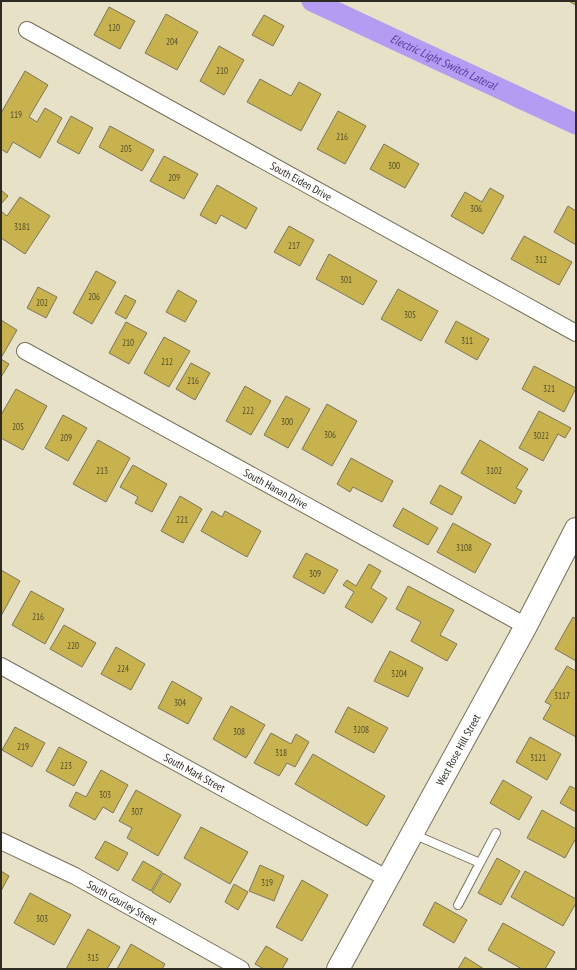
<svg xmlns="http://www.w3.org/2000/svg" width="577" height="970" font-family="'PT Sans Narrow',sans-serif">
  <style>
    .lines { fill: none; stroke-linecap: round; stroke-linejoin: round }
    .canal { stroke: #b39cf2; stroke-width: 21 }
    .building { fill: #c7b24d; stroke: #7b765e }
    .lane-casing { stroke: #76715a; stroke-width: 10 }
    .street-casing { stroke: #76715a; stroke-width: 18 }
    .secondary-casing { stroke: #76715a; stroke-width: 24 }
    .lane { stroke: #fff; stroke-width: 8 }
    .street { stroke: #fff; stroke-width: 16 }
    .secondary { stroke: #fff; stroke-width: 22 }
    .labels { text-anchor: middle; stroke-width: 3.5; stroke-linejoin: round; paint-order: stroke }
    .number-label { font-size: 9px; fill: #544d2c }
    .street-label { font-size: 11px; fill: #2e2b21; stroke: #f4eed4 }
    .water-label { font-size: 12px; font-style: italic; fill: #5d3b9d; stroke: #f4eed4 }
  </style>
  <rect width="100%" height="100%" fill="#e6e1c7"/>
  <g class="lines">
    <!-- canal -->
    <path class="canal" id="s1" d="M 312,1 L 576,124"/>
  </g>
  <!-- building -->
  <path class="building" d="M 570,1 L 576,1 L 576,5 L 570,2 Z
    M 109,7 L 135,21 L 120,49 L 94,35 Z
    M 166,14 L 198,32 L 177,70 L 145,53 Z
    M 264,15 L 284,26 L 273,46 L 252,35 Z
    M 219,46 L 244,60 L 224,95 L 200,81 Z
    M 25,71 L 48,85 L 29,117 L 37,122 L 45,108 L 62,118 L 40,158 L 13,142 L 7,153 L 1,149 L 1,113 Z
    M 260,79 L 291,96 L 299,82 L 321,94 L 301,131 L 247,102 Z
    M 338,111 L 366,126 L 345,164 L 317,149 Z
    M 71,116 L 93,128 L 79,154 L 57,142 Z
    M 110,126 L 154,150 L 142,171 L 99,147 Z
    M 384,144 L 419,164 L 405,188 L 370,169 Z
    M 164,156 L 198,174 L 184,199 L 150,181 Z
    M 217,185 L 257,208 L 246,229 L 221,215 L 216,224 L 200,215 Z
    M 490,188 L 504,196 L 483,234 L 451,216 L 465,192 L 482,202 Z
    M 1,190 L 8,196 L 1,204 Z
    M 20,197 L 50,216 L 25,254 L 1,238 L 1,213 L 2,212 L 7,216 Z
    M 568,206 L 576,211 L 576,245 L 554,232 Z
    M 289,226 L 314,240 L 300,266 L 274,252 Z
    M 524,236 L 572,262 L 559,285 L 511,259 Z
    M 329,254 L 377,281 L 363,305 L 316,279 Z
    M 96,271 L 116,282 L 92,324 L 73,313 Z
    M 38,287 L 57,297 L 46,318 L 27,308 Z
    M 398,289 L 438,311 L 421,341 L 381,319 Z
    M 178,290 L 197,301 L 185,322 L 166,312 Z
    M 125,295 L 136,301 L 126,319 L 115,313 Z
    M 1,320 L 17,330 L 1,358 Z
    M 456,321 L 489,339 L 477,360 L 445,342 Z
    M 126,322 L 147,333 L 129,364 L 109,353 Z
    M 164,337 L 190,351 L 169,387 L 144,373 Z
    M 1,359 L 9,364 L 1,377 Z
    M 191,363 L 210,373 L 195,400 L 176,389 Z
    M 534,366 L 576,388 L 564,412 L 522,389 Z
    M 245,386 L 271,401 L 251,435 L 226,421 Z
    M 16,389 L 47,406 L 23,450 L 1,438 L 1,415 Z
    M 286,396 L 310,409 L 288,448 L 264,435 Z
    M 327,404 L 357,421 L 332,466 L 302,449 Z
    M 539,411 L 571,428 L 565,438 L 558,434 L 543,461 L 519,448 Z
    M 63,415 L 87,428 L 68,461 L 45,448 Z
    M 98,440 L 130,458 L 106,502 L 73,484 Z
    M 480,440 L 528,469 L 516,488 L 522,491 L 515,504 L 461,473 Z
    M 351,458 L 393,481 L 382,502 L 353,487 L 350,492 L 337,484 Z
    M 133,465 L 167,484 L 152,512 L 135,503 L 138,497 L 120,487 Z
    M 440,485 L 462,497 L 452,515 L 430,503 Z
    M 180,496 L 202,509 L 183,543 L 161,531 Z
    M 403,508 L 438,528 L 428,545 L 393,526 Z
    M 212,511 L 222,517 L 225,511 L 261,531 L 247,557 L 201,531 Z
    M 453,523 L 491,544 L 475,573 L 437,552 Z
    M 306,553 L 338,570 L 324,594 L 293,577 Z
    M 369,564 L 381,571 L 371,588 L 387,598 L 372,623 L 345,607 L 354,592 L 343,585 L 347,580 L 356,586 Z
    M 1,570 L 20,581 L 1,616 Z
    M 408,586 L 454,610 L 440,635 L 457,644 L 447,661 L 411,641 L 421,622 L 396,609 Z
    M 31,591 L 64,609 L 45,644 L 12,625 Z
    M 573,617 L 576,619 L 576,661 L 555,649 Z
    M 64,625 L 96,643 L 82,667 L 50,649 Z
    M 116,647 L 145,664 L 131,690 L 101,674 Z
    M 390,651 L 423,668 L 408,697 L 374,681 Z
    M 567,666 L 576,671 L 576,737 L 543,719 L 551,705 L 545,702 L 552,690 L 553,690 Z
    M 172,681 L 202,698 L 188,724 L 158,708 Z
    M 231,706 L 265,725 L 246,758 L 213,739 Z
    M 348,707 L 388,728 L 374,753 L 335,732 Z
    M 15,727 L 45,743 L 32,767 L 2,750 Z
    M 271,733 L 291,744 L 296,734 L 309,742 L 295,767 L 287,763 L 279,776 L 254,763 Z
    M 530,737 L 561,754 L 547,780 L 516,762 Z
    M 59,747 L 87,762 L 74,786 L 46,771 Z
    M 313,754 L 385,796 L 367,826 L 295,784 Z
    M 101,770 L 128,785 L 113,813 L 103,807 L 95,820 L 69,806 L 76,792 L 86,797 Z
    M 503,780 L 532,797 L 519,820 L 490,803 Z
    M 570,786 L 576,789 L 576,812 L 560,803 Z
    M 136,790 L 181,815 L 158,856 L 127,838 L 132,828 L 119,821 Z
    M 542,810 L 576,829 L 576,838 L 565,858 L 527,838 Z
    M 201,827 L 248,852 L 230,884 L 184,858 Z
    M 105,841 L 128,853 L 118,871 L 95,858 Z
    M 497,858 L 520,871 L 501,905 L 478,893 Z
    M 143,861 L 162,872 L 151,891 L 132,880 Z
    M 260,865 L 284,876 L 274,901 L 249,891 Z
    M 1,871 L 9,876 L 1,891 Z
    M 525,871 L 576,899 L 576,903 L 563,926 L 511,897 Z
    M 163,873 L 181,884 L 170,903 L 152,892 Z
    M 302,880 L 328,895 L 302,941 L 276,927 Z
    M 234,884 L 248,892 L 238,910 L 225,902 Z
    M 30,893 L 71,915 L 54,945 L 14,923 Z
    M 435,902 L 467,920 L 454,943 L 423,925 Z
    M 503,923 L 555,952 L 545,969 L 522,969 L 488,950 Z
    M 88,929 L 120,947 L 107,969 L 66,969 Z
    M 131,944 L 165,964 L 162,969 L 117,969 Z
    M 266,946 L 288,959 L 282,969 L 264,969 L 255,964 Z
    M 465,957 L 484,969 L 458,969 Z"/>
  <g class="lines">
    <!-- lane casing -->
    <g class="lane-casing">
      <path id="lane" d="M 413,834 L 480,863 L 458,905
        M 480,863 L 496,833"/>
    </g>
    <!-- street casing -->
    <g class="street-casing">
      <g id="street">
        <path id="s2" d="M 27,30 L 576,333"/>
        <path id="s3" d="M 25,351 L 526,626"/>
        <path id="s4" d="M 1,666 L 388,879"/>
        <path id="s5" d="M 1,841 L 75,876 L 241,969"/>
      </g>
    </g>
    <!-- secondary casing -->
    <g class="secondary-casing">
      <g id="secondary">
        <path id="s6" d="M 338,969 L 526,626 L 576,529"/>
      </g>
    </g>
    <!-- lane -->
    <use href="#lane" class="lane"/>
    <!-- street -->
    <use href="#street" class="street"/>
    <!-- secondary -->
    <use href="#secondary" class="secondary"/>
  </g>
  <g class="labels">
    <!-- number labels -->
    <g class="number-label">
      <text x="114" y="31">120</text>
      <text x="172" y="45">204</text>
      <text x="222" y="74">210</text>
      <text x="16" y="118">119</text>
      <text x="342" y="140">216</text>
      <text x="126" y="152">205</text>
      <text x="394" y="169">300</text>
      <text x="174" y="181">209</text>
      <text x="476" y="212">306</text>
      <text x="22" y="230">3181</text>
      <text x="294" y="249">217</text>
      <text x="541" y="263">312</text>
      <text x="346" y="283">301</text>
      <text x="94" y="300">206</text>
      <text x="42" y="306">202</text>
      <text x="410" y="318">305</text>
      <text x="467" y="344">311</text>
      <text x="128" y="346">210</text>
      <text x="167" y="365">212</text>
      <text x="193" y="384">216</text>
      <text x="549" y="392">321</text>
      <text x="248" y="414">222</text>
      <text x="287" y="425">300</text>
      <text x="18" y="430">205</text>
      <text x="330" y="438">306</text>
      <text x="541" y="439">3022</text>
      <text x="66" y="441">209</text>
      <text x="102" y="474">213</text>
      <text x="494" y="474">3102</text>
      <text x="182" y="523">221</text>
      <text x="464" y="551">3108</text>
      <text x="315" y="577">309</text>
      <text x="38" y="620">216</text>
      <text x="73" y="649">220</text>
      <text x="123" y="672">224</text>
      <text x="399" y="677">3204</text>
      <text x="562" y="699">3117</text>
      <text x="180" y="706">304</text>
      <text x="361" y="733">3208</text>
      <text x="239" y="735">308</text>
      <text x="23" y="750">219</text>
      <text x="281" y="756">318</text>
      <text x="538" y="761">3121</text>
      <text x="66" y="769">223</text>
      <text x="105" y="798">303</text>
      <text x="137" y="815">307</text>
      <text x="267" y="886">319</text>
      <text x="42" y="922">303</text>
      <text x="93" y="961">315</text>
    </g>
    <!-- street labels -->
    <g class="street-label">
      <text dy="4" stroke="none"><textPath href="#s2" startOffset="313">South Eiden Drive</textPath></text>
      <text dy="4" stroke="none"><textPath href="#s3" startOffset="286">South Hanan Drive</textPath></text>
      <text dy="4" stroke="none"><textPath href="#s6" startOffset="250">West Rose Hill Street</textPath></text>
      <text dy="4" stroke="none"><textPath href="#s4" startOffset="221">South Mark Street</textPath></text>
      <text dy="4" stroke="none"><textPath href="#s5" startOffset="136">South Gourley Street</textPath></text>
    </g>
    <!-- water labels -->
    <g class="water-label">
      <text dy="4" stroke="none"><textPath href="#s1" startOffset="145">Electric Light Switch Lateral</textPath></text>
    </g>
  </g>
  <!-- border -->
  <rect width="577" height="970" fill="none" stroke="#2e2b21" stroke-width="4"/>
</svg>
